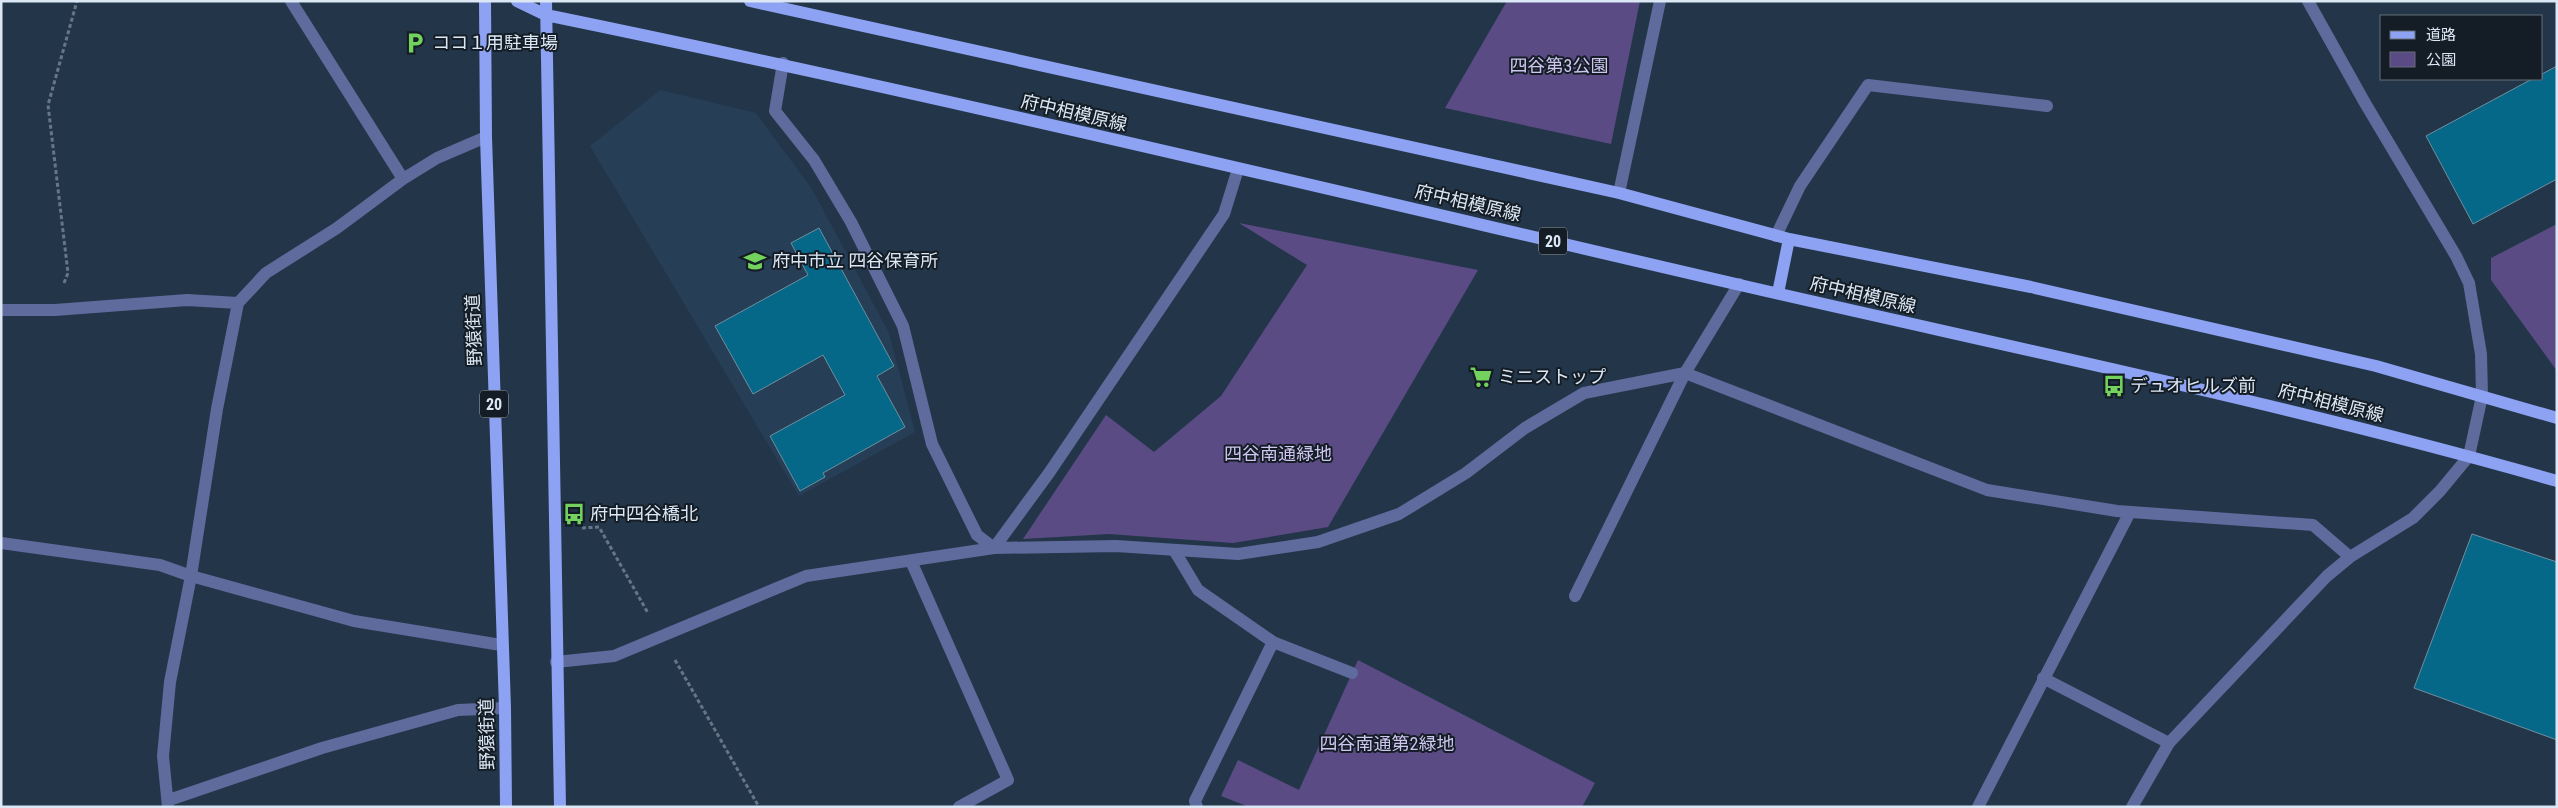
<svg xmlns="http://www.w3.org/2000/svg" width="2558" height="808" font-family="'Roboto Condensed','Noto Sans JP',sans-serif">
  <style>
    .built { fill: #273e57 }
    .green { fill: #5b4b84 }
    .building { fill: #056888; stroke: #6f8f9f }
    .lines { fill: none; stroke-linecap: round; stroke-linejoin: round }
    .path { stroke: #667687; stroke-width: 3; stroke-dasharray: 4 2.5; stroke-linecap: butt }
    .service { stroke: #5f6b9d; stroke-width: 12 }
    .minor { stroke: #5f6b9d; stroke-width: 12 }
    .primary { stroke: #8ea2f3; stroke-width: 12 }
    .labels { text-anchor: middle; stroke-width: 4; stroke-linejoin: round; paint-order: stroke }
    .shield { fill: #141c25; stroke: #9faab6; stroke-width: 1 }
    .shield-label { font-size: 16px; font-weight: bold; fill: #dbe7f4 }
    .poi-label { font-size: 18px; fill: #dbe7f4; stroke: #141c25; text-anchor: start }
    .park-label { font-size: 18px; fill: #cfc6f0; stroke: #141c25 }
    .street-label { font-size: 18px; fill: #dbe7f4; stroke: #141c25 }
  </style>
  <rect width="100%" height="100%" fill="#233649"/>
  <!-- built -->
  <path class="built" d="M 660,90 L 756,113 L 812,189 L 889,333 L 915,432 L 799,496 L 590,146 Z"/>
  <!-- green -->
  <path class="green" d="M 1507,1 L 1640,1 L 1611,144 L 1445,108 Z
    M 1239,223 L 1478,270 L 1328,527 L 1233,543 L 1109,534 L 1023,539 L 1106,415 L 1154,452 L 1221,396 L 1307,265 Z
    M 2557,224 L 2557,371 L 2491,280 L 2491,258 Z
    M 1358,660 L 1595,783 L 1582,807 L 1249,807 L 1221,796 L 1238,760 L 1299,790 Z"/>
  <!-- building -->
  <path class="building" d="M 2557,66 L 2557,179 L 2473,224 L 2426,136 L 2532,79 L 2542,79 L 2542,74 Z
    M 819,228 L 894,366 L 877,376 L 905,427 L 823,473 L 825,477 L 800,491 L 770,436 L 845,395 L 823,355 L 753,394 L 715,326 L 808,275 L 791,243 Z
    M 2472,534 L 2557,562 L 2557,740 L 2414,688 Z"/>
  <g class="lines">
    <!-- path -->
    <path class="path" d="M 64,283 L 68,273 L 48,105 L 77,1
      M 582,528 L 599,527 L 648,613
      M 675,660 L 759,807"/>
    <!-- service -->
    <path class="service" d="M 783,63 L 775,111 L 814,160 L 851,222 L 903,326 L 932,444 L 977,535 L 994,548
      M 1776,236 L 1800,186 L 1868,85 L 2047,106
      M 1174,550 L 1198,590 L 1273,642 L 1195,801 L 1197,807
      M 191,576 L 354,621 L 501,645
      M 1575,596 L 1685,373 L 1739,284
      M 1273,642 L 1352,673
      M 2043,678 L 2169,743
      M 1978,807 L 2130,512"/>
    <!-- minor -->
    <path class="minor" d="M 291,1 L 403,179
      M 1619,193 L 1660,1
      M 1,310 L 55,310 L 187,300 L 238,303
      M 1,543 L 160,565 L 191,576
      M 994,548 L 1049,473 L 1224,214 L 1238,169
      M 911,561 L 1008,780 L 959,807
      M 556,662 L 614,656 L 806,576 L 994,548 L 1116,546 L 1238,554 L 1318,542 L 1399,514 L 1466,473 L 1525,428 L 1584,393 L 1685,373 L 1987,490 L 2117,511 L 2313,525 L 2350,557
      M 169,800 L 322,748 L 458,710 L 505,708
      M 168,807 L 163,756 L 170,682 L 191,576 L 217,409 L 238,303 L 266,273 L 337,228 L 403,179 L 437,158 L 486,137
      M 2132,807 L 2169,743 L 2327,576 L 2350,557 L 2413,518 L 2440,491 L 2469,456 L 2482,396 L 2481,354 L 2469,283 L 2456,256 L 2365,103 L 2308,1"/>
    <!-- primary -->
    <path class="primary" d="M 485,1 L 486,137 L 505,708 L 506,807
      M 517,1 L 546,15 C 946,97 1343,193 1740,285 C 2013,348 2288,404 2557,481
      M 546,1 L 560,807
      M 750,1 L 1619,193 L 1789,239 L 2031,287 L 2376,366 L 2557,418
      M 1778,293 L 1789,239"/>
  </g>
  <!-- icons -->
  <defs>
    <g id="parking-bare" transform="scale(1.725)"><path d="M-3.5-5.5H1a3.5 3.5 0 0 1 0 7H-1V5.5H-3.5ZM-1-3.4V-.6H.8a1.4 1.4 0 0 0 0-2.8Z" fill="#72d25d" stroke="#141c25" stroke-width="2.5" paint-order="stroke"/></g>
    <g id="school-bare" transform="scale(1.725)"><path d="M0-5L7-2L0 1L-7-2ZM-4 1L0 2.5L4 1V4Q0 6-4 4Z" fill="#72d25d" stroke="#141c25" stroke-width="2.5" paint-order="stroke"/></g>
    <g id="supermarket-bare" transform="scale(1.725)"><path d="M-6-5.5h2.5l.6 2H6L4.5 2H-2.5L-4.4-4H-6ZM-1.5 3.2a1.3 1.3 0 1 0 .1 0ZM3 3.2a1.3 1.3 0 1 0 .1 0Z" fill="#72d25d" stroke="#141c25" stroke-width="2.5" paint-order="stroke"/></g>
    <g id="bus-bare" transform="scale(1.725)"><path d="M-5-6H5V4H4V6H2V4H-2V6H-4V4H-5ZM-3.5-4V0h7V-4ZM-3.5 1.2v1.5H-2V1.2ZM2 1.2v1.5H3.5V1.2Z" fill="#72d25d" stroke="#141c25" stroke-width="2.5" paint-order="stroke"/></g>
  </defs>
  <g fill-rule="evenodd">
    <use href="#parking-bare" x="415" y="43"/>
    <use href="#school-bare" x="755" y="261"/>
    <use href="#supermarket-bare" x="1481" y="377"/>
    <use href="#bus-bare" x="2114" y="386"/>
    <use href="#bus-bare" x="574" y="514"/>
  </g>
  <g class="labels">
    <!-- shield labels -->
    <g class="shield">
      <rect x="1539" y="227.5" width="28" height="27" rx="4"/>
      <rect x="480" y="390.5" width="28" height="27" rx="4"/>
    </g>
    <g class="shield-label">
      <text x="1553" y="247">20</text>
      <text x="494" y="410">20</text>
    </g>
    <!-- poi labels -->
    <g class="poi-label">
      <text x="432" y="49">ココ１用駐車場</text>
      <text x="772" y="267">府中市立 四谷保育所</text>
      <text x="1498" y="383">ミニストップ</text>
      <text x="2130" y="392">デュオヒルズ前</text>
      <text x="590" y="520">府中四谷橋北</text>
    </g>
    <!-- park labels -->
    <g class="park-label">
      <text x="1559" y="72">四谷第3公園</text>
      <text x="1278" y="460">四谷南通緑地</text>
      <text x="1387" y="750">四谷南通第2緑地</text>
    </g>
    <!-- street labels -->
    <g class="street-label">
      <text transform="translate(1074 113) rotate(13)" y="6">府中相模原線</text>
      <text transform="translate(1468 203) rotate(13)" y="6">府中相模原線</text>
      <text transform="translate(1863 295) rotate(13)" y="6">府中相模原線</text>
      <text transform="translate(474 330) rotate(-92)" y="6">野猿街道</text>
      <text transform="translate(2331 403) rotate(14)" y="6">府中相模原線</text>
      <text transform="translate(487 734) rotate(-91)" y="6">野猿街道</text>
    </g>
  </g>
  <!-- border -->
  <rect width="2558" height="808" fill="none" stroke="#dbe7f4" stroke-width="5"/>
  <!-- legend -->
  <rect x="2380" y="15" width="162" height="65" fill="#141c25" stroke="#646d78"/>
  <rect x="2390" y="31" width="25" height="8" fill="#8ea2f3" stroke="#646d78"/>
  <text x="2426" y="40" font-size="15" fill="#dbe7f4">道路</text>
  <rect x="2390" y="52" width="25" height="15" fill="#5b4b84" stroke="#646d78"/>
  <text x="2426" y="65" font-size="15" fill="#dbe7f4">公園</text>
</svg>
